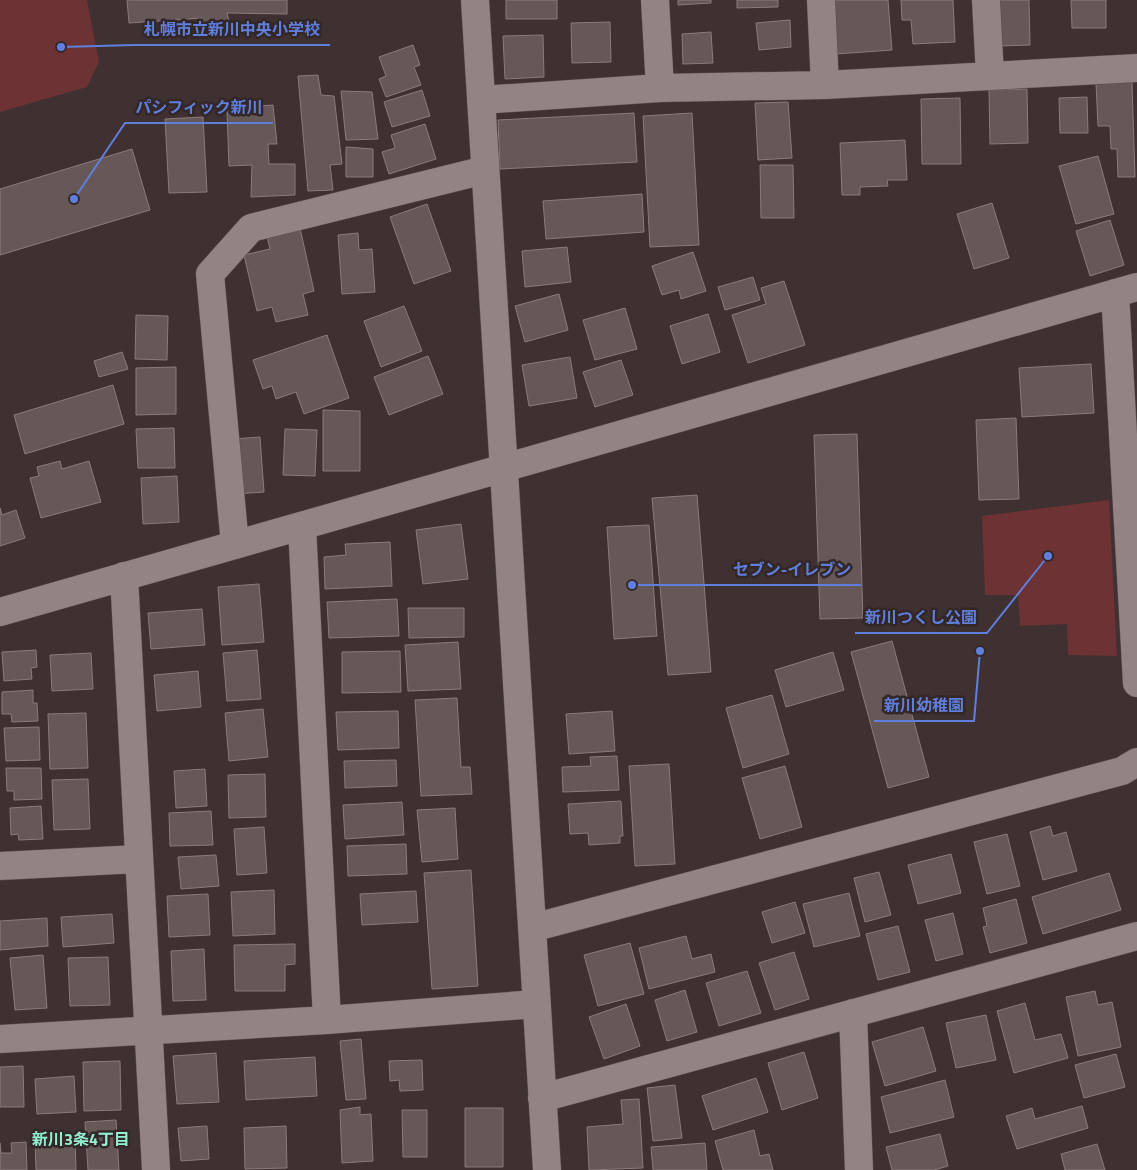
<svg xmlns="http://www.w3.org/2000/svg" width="1137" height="1170" font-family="'Titillium Web','Noto Sans JP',sans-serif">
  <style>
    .green { fill: #6c3234 }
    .building { fill: #675858; stroke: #8b7b7b }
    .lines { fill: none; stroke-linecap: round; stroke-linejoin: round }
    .minor-casing { stroke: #584d4d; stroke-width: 29 }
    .minor { stroke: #938382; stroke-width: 28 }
    .labels { text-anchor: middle; stroke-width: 5; stroke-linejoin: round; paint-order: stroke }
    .neighbourhood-label { font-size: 16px; font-weight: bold; fill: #91efd1; stroke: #342727 }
    .leader { fill: none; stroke: #5f7fdf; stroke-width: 2 }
    .callout-dot { fill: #5f7fdf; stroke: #342727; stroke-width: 2 }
    .callout-label { font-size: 16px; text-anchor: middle; font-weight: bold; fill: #5f7fdf; stroke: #342727; stroke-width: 5; stroke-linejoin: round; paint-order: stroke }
  </style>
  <rect width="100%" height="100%" fill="#3f3131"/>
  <!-- green -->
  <path class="green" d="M 0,0 L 87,0 L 99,62 L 87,87 L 0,112 Z
    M 1109,500 L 1117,656 L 1068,655 L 1067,624 L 1020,626 L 1018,595 L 985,595 L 982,516 Z"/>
  <!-- building -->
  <path class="building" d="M 127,0 L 287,0 L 287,14 L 227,13 L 230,25 L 203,25 L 202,18 L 129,23 Z
    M 506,0 L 557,0 L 557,19 L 506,19 Z
    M 678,0 L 711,0 L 711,3 L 678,5 Z
    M 737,0 L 778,0 L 778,7 L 737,8 Z
    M 832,0 L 888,0 L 892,50 L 836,54 Z
    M 901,0 L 953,0 L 955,42 L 913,44 L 911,20 L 902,20 Z
    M 998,0 L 1029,0 L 1030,45 L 1000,46 Z
    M 1071,0 L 1106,0 L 1106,28 L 1072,28 Z
    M 790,20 L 791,47 L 759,50 L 756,23 Z
    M 610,22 L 611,62 L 572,63 L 571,23 Z
    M 711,32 L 713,63 L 683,64 L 682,34 Z
    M 543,35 L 544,77 L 505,79 L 503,36 Z
    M 413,45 L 420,65 L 414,67 L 421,85 L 386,97 L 379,79 L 386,76 L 379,57 Z
    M 318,75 L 321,95 L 334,96 L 342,164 L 330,165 L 333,190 L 308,191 L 298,76 Z
    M 1132,82 L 1135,177 L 1118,177 L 1117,149 L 1111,149 L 1110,126 L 1098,126 L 1096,83 Z
    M 1027,89 L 1028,143 L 990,144 L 989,90 Z
    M 422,90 L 430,116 L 392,127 L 384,102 Z
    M 341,91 L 372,92 L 378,139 L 346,140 Z
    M 1087,97 L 1088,133 L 1060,133 L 1059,98 Z
    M 960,98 L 961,164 L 922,164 L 921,99 Z
    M 788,102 L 792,158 L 758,160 L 755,103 Z
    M 273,105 L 277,144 L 268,144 L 269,164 L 295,164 L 295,195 L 251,197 L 252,165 L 229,166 L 227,112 L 233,108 Z
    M 634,113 L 637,162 L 500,169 L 498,120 Z
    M 692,113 L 699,245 L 650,247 L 643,116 Z
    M 203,117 L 207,192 L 169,193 L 165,119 Z
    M 425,124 L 436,159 L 389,174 L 382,152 L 395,148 L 391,135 Z
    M 905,140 L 907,180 L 887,180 L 888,186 L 860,187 L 860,195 L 842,195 L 840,143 Z
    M 346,147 L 373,149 L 373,177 L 346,177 Z
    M 132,149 L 150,210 L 0,255 L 0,189 Z
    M 1098,156 L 1114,214 L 1076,224 L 1059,166 Z
    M 760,165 L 793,165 L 794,218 L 761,218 Z
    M 642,194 L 644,232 L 546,239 L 543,201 Z
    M 992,203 L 1009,258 L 974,269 L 957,214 Z
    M 427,204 L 451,271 L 414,284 L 390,217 Z
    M 1110,220 L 1124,265 L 1090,276 L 1076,231 Z
    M 300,228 L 314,291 L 303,294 L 308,315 L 276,322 L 272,307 L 257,311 L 244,255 L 270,249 L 267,236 Z
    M 358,233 L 359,250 L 372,249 L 375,292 L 342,294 L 338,235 Z
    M 567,247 L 571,282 L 525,287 L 522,251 Z
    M 693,252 L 706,291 L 681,299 L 679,290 L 662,295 L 652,266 Z
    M 753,277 L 760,300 L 725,310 L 718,287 Z
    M 784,281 L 805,345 L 748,363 L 732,315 L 766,304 L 761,288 Z
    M 559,294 L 568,330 L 525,342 L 515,306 Z
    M 404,306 L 422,351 L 381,367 L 364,321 Z
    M 625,308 L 637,349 L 595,360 L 583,320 Z
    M 708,314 L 720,352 L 682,364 L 670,326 Z
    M 136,315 L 168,316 L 167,360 L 135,359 Z
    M 327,335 L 349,398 L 304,414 L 296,392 L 276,399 L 272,386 L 263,389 L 253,360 Z
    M 122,352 L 128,369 L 99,377 L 94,361 Z
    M 428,356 L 443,394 L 389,415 L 374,377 Z
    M 570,357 L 577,398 L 529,406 L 522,365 Z
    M 621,360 L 633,395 L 595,407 L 583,372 Z
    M 1091,364 L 1094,413 L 1022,417 L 1019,368 Z
    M 176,367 L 176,414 L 136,415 L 136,368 Z
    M 113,385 L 124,424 L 25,454 L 14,415 Z
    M 323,410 L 360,411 L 360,471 L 323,471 Z
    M 1016,418 L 1019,499 L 979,500 L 976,420 Z
    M 174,428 L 175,468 L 138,468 L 136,429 Z
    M 285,429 L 317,430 L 315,476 L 283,475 Z
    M 857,434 L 863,618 L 820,619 L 814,435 Z
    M 260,437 L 264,492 L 236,494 L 233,439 Z
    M 60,461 L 62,469 L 89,461 L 101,502 L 41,518 L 30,478 L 39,476 L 37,467 Z
    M 177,476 L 179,522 L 143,524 L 141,478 Z
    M 697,495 L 711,672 L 668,675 L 652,498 Z
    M 0,508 L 2,515 L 16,510 L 25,538 L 0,546 Z
    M 461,524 L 468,579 L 423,584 L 416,530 Z
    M 649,525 L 657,636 L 614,639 L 607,527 Z
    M 390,542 L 392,586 L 325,589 L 324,557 L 346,555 L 345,544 Z
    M 259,584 L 264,642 L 222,645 L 218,587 Z
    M 397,599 L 399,636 L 329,638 L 327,602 Z
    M 408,608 L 464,608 L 464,637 L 409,638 Z
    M 202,609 L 205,645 L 151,649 L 148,613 Z
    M 892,641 L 929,777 L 888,788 L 851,652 Z
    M 458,642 L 461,689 L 408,691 L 405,645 Z
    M 36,650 L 37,667 L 31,668 L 32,679 L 4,681 L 2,652 Z
    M 257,650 L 261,699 L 227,701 L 223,653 Z
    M 400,651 L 401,692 L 342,693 L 342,652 Z
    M 833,652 L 844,690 L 786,707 L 775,670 Z
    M 91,653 L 93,689 L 52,691 L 50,655 Z
    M 198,671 L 201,707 L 157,711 L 154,675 Z
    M 33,690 L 33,703 L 37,703 L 38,721 L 12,722 L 11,714 L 2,714 L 2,692 Z
    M 772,695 L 789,754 L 743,768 L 726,708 Z
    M 457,698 L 461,767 L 470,767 L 472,794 L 421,796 L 415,700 Z
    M 263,709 L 268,757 L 229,761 L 225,713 Z
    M 398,711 L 399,748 L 338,750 L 336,712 Z
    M 612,711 L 615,751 L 569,754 L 566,714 Z
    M 86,713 L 88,768 L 50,769 L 48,714 Z
    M 39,727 L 40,760 L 6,761 L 4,728 Z
    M 617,756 L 619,790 L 563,792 L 562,767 L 591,766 L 590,757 Z
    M 396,760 L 397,786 L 345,788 L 344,761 Z
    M 669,764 L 675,864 L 635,866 L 629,766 Z
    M 785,766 L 802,827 L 760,839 L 742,778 Z
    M 6,768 L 41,768 L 42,799 L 14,800 L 14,791 L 7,791 Z
    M 205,769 L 207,806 L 176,808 L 174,771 Z
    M 265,774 L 266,817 L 229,818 L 228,775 Z
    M 88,779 L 90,829 L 54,830 L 52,780 Z
    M 621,801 L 623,836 L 620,836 L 620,843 L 589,845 L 588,833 L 570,834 L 568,804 Z
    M 402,802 L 404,835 L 345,839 L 343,805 Z
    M 41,806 L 43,839 L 19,840 L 18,834 L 11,835 L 10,808 Z
    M 455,808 L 458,859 L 422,862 L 417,810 Z
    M 211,811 L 213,845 L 170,846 L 169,813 Z
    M 1050,826 L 1053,836 L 1066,832 L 1077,871 L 1043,880 L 1030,832 Z
    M 264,827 L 267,873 L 237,875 L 234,829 Z
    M 1007,834 L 1020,886 L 987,894 L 974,842 Z
    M 406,844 L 407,874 L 348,876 L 347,846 Z
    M 951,854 L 961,893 L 918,904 L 908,865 Z
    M 216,855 L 219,886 L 181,889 L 178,857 Z
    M 471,870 L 478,986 L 432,989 L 424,873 Z
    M 879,872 L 891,915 L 865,922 L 854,878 Z
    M 1109,873 L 1121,910 L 1043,934 L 1032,897 Z
    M 274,890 L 275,934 L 233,936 L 231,892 Z
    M 416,891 L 418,922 L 362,925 L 360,894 Z
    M 849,893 L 860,936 L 814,947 L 803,904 Z
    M 208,894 L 210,935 L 169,937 L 167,896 Z
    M 1016,899 L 1027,943 L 990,953 L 983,927 L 987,926 L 983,908 Z
    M 795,902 L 805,933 L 772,943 L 762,912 Z
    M 953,913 L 963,954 L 936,961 L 925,920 Z
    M 112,914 L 114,943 L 63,947 L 61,917 Z
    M 47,918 L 48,946 L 0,950 L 0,921 Z
    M 898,926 L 910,972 L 878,980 L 866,934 Z
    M 686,936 L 692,959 L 711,954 L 715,972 L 649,989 L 639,948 Z
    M 630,943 L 644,994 L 598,1006 L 584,955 Z
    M 295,944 L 295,964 L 285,965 L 285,991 L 235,991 L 234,945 Z
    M 204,949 L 206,1000 L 173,1001 L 171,951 Z
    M 794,952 L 809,999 L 775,1010 L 759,963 Z
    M 43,955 L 47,1008 L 15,1010 L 10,958 Z
    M 108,957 L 110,1005 L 70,1006 L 68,958 Z
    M 747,971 L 761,1013 L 719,1026 L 706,983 Z
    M 685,990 L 697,1032 L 667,1041 L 655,1000 Z
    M 1095,991 L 1098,1005 L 1112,1002 L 1121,1047 L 1078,1056 L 1066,997 Z
    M 1025,1003 L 1035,1040 L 1061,1034 L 1068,1058 L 1014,1073 L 997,1011 Z
    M 626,1004 L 640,1046 L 604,1059 L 589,1017 Z
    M 986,1015 L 996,1060 L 956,1068 L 946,1023 Z
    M 923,1027 L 936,1071 L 885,1086 L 872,1042 Z
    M 361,1039 L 366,1099 L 346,1100 L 340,1041 Z
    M 804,1052 L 818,1098 L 782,1110 L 768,1063 Z
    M 216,1053 L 219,1102 L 177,1104 L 173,1056 Z
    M 1116,1054 L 1125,1087 L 1084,1098 L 1075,1065 Z
    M 315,1057 L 317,1096 L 246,1100 L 244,1061 Z
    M 422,1060 L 423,1090 L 400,1091 L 399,1080 L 390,1081 L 389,1061 Z
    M 120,1061 L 121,1110 L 84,1111 L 83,1062 Z
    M 23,1066 L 24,1107 L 0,1107 L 0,1067 Z
    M 74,1076 L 76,1112 L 37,1114 L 35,1079 Z
    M 756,1078 L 768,1112 L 713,1130 L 702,1096 Z
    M 945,1080 L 954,1117 L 890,1133 L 881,1097 Z
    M 675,1085 L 682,1138 L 653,1141 L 647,1088 Z
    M 639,1099 L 643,1168 L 589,1170 L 587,1127 L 623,1124 L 621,1100 Z
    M 1082,1106 L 1088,1128 L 1017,1149 L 1006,1116 L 1032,1108 L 1035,1119 Z
    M 360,1107 L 360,1115 L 371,1114 L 373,1161 L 342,1163 L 340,1110 Z
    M 465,1108 L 503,1108 L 503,1167 L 465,1167 Z
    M 402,1110 L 427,1110 L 427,1157 L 403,1157 Z
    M 116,1120 L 119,1170 L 88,1170 L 85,1122 Z
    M 207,1126 L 209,1159 L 181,1161 L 178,1128 Z
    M 286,1126 L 287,1168 L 245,1169 L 244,1128 Z
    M 754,1130 L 760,1156 L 769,1154 L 773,1170 L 723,1170 L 715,1141 Z
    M 940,1134 L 948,1166 L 934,1170 L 892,1170 L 886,1147 Z
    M 75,1139 L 76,1170 L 36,1170 L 35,1141 Z
    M 26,1142 L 27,1170 L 0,1170 L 0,1143 L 1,1153 L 12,1153 L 11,1143 Z
    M 705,1143 L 707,1170 L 653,1170 L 651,1147 Z
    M 1097,1144 L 1105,1170 L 1065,1170 L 1061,1154 Z"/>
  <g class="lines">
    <!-- minor casing -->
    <g class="minor-casing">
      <path id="minor" d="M 475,0 L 547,1170
        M 655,0 L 660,88
        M 821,0 L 825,85
        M 986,0 L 990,76
        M 481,100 L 660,88 L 825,85 L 1137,68
        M 1115,293 L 1137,683
        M 302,526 L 327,1020
        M 235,545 L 210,274 L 251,228 L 485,170
        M 124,576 L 156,1170
        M 0,612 L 1137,287
        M 0,866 L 138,859
        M 532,928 L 1122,771 L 1137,762
        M 853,1013 L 859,1170
        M 0,1039 L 327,1020 L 536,1004
        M 542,1098 L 1137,936"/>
    </g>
    <!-- minor -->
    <use href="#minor" class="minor"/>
  </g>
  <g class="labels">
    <!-- neighbourhood labels -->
    <g class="neighbourhood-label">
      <text x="81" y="1145">新川3条4丁目</text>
    </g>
  </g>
  <!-- callouts -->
  <path class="leader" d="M61 47L134 45H330M74 199L125 123H273M632 585L723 585H861M1048 556L987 633H855M980 651L974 721H874"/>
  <g class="callout-dot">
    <circle cx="61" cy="47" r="5"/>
    <circle cx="74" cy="199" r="5"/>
    <circle cx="632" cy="585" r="5"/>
    <circle cx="1048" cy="556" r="5"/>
    <circle cx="980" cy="651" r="5"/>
  </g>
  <g class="callout-label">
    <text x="232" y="35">札幌市立新川中央小学校</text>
    <text x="199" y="113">パシフィック新川</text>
    <text x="792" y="575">セブン-イレブン</text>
    <text x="921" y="623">新川つくし公園</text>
    <text x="924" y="711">新川幼稚園</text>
  </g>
</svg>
